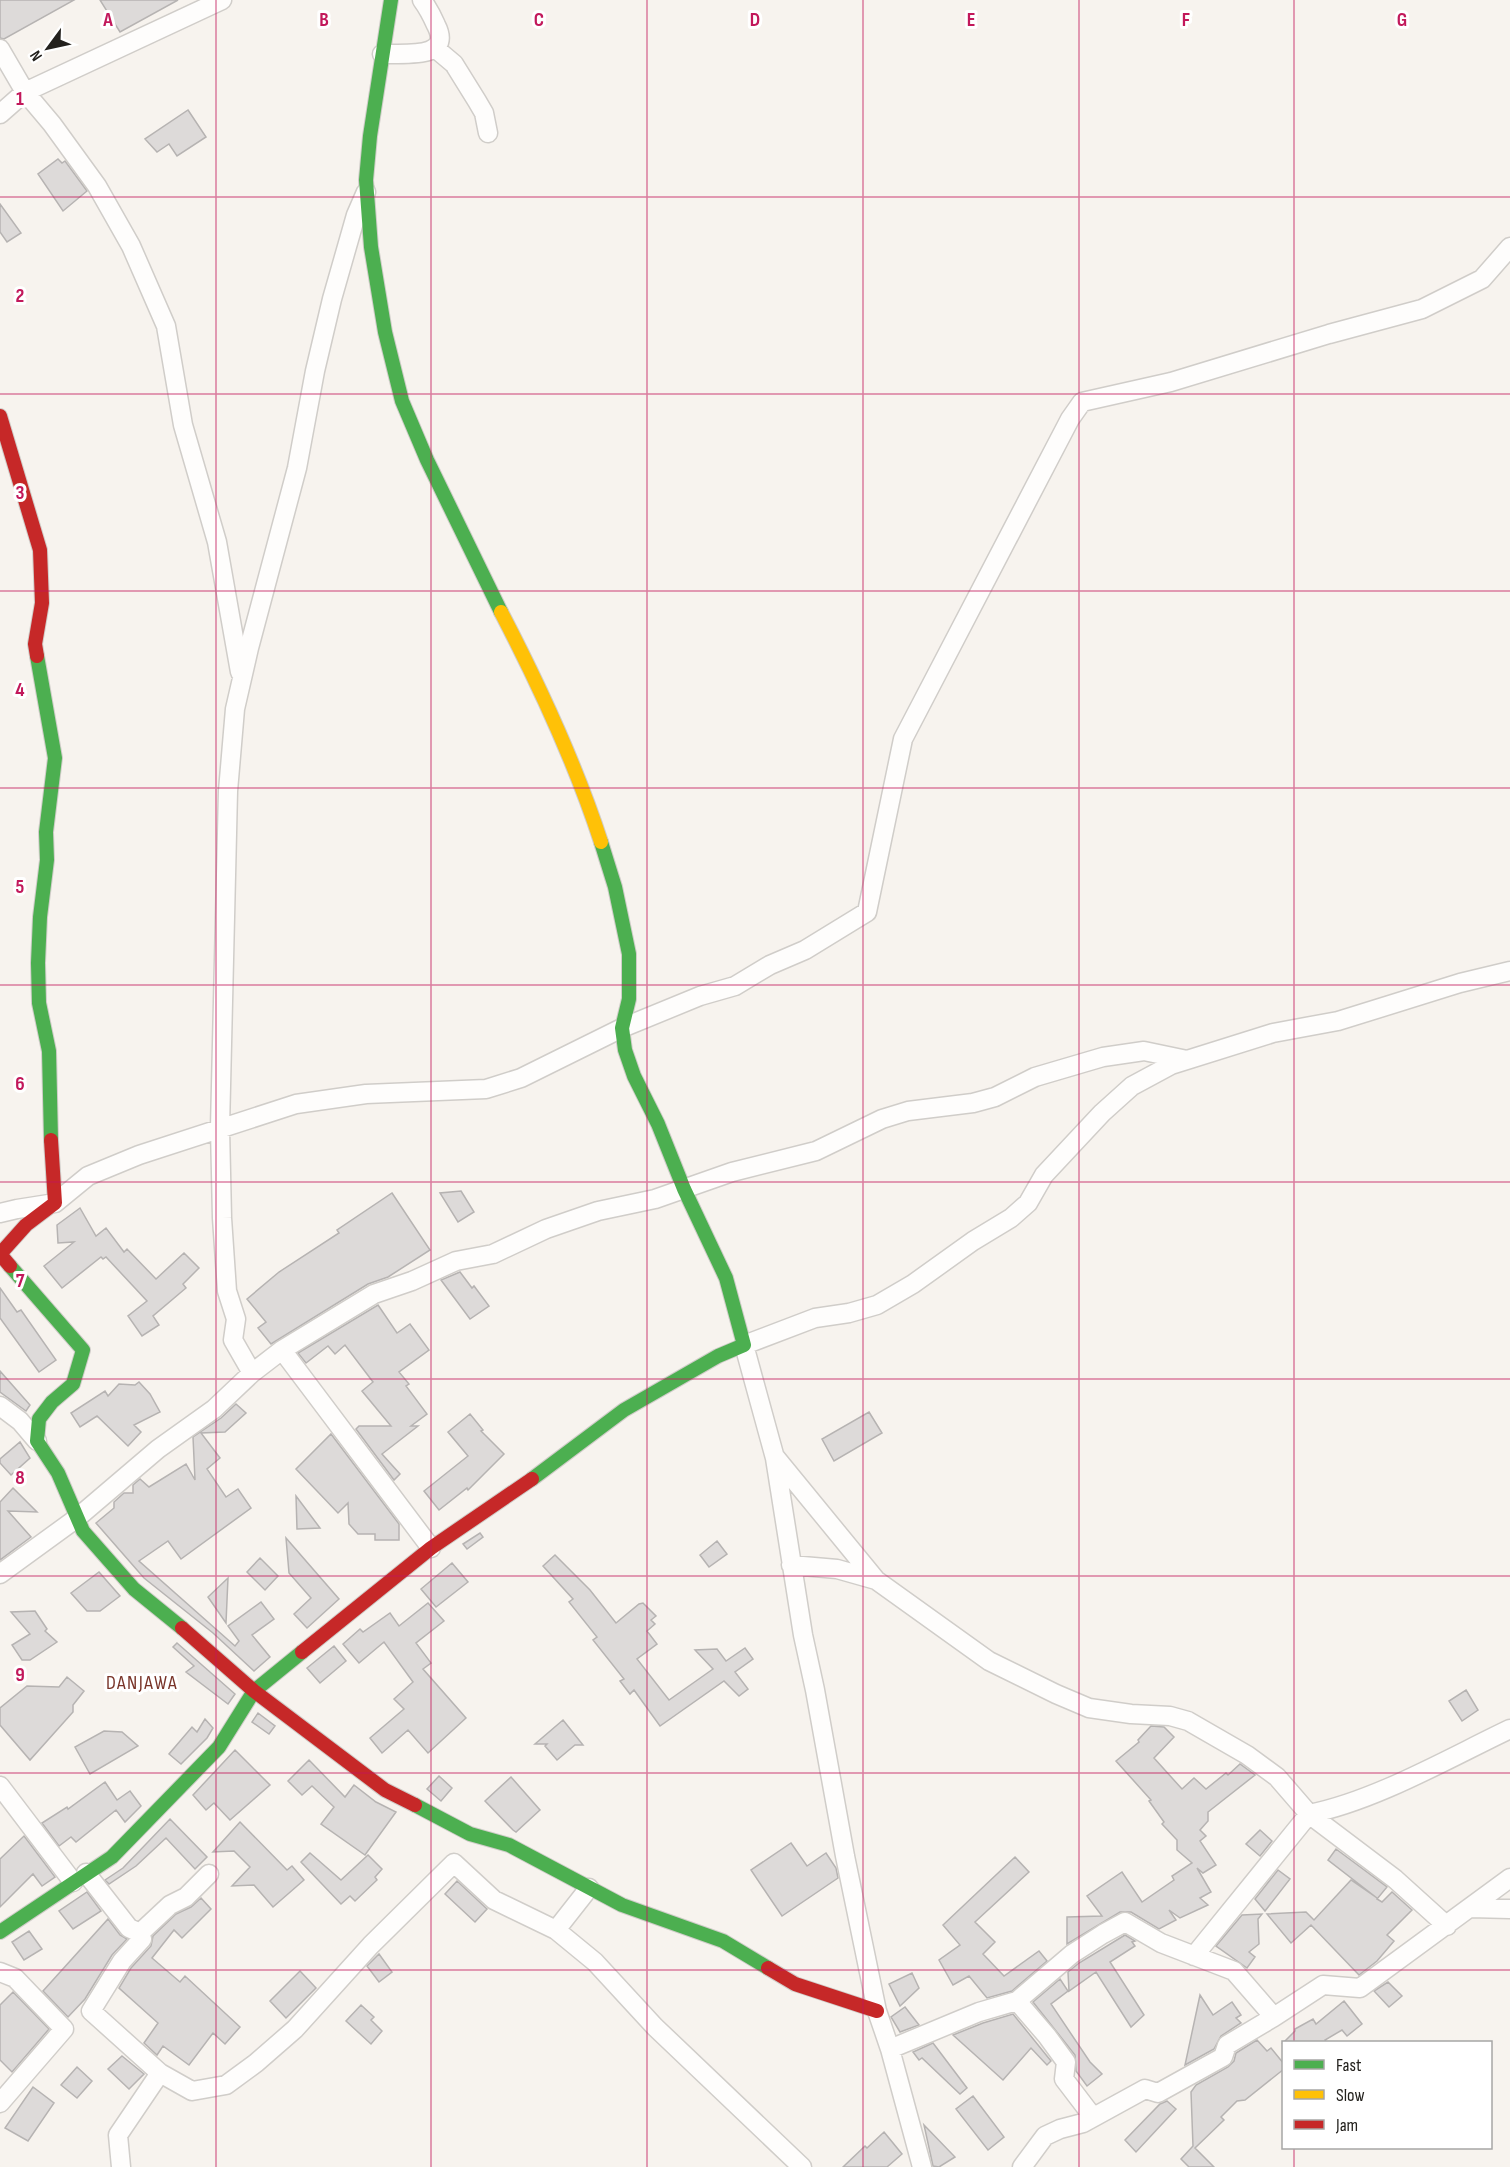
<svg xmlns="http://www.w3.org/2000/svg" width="1510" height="2167" font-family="'Sofia Sans Condensed',sans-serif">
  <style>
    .building { fill: #dddad9; stroke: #b6b3b2; stroke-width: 1.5 }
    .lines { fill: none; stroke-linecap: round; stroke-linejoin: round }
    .street-casing { stroke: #d0cdc9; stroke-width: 21 }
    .fast-casing { stroke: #d0cdc9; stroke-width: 16 }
    .slow-casing { stroke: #d0cdc9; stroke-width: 16 }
    .jam-casing { stroke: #d0cdc9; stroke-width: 16 }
    .street { stroke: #fefdfc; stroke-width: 18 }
    .fast { stroke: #4caf50; stroke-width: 14 }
    .slow { stroke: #ffc107; stroke-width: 14 }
    .jam { stroke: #c62828; stroke-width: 14 }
    .grid { fill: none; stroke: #c2185b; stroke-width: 1.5; stroke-opacity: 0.55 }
    .labels { text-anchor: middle; stroke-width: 6; stroke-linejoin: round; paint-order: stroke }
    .quarter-label { font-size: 20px; letter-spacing: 1.5px; fill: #793429; stroke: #fff }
    .grid-label { font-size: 20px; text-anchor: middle; font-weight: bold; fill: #c2185b; stroke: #fff; stroke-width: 6; stroke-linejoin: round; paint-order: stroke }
  </style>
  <rect width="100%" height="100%" fill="#f7f3ee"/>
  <!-- building -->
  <path class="building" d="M 0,0 L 74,0 L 4,39 L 0,38 Z
    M 100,0 L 178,0 L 120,32 Z
    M 188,110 L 206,137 L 177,156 L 169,144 L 157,152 L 145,139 Z
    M 58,159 L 62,163 L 65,161 L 87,191 L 63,211 L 38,174 Z
    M 0,204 L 21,233 L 7,242 L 0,232 Z
    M 461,1191 L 474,1212 L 458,1222 L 440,1193 Z
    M 392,1193 L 430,1250 L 388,1277 L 368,1284 L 271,1344 L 258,1328 L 266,1322 L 247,1299 L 279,1272 L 339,1233 L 337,1230 Z
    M 80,1208 L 96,1236 L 106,1228 L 124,1252 L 127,1249 L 156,1279 L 184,1253 L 199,1268 L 183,1284 L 186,1288 L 153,1316 L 159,1325 L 142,1336 L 128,1316 L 147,1301 L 106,1257 L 103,1259 L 101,1257 L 62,1288 L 44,1266 L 74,1242 L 58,1243 L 57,1225 Z
    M 460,1272 L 472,1288 L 474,1286 L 489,1306 L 470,1319 L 441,1280 Z
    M 0,1288 L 17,1312 L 21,1310 L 56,1360 L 39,1372 L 0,1318 Z
    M 378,1305 L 397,1333 L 410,1324 L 429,1350 L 399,1372 L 409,1384 L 406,1386 L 427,1414 L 411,1426 L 418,1426 L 382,1454 L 400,1474 L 394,1480 L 356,1429 L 359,1426 L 391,1426 L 362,1391 L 373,1382 L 345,1345 L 335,1354 L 328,1346 L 306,1363 L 298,1353 Z
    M 0,1371 L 30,1405 L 26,1411 L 0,1392 Z
    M 139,1382 L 150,1394 L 160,1412 L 134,1425 L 141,1432 L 128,1446 L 97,1416 L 80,1427 L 71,1413 L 105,1391 L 108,1396 L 119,1384 L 135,1385 Z
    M 236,1404 L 246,1413 L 225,1432 L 201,1433 L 220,1458 L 207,1469 L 226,1497 L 238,1489 L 251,1508 L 181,1559 L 168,1541 L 139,1561 L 235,1646 L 239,1641 L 228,1626 L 261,1602 L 274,1619 L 252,1635 L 270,1657 L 254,1671 L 213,1633 L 144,1578 L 96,1523 L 114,1508 L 114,1502 L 124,1493 L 133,1493 L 133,1485 L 140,1479 L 149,1487 L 186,1464 L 195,1480 L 193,1437 L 221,1418 Z
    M 869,1412 L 882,1433 L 834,1461 L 822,1439 Z
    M 470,1414 L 483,1430 L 481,1431 L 504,1454 L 468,1490 L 467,1488 L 439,1510 L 424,1491 L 468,1456 L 448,1432 Z
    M 331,1434 L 399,1524 L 399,1540 L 375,1540 L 375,1534 L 358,1534 L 349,1524 L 348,1503 L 338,1513 L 296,1469 Z
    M 20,1442 L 30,1458 L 11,1475 L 0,1463 L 0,1459 Z
    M 13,1488 L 37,1512 L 8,1511 L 31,1537 L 0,1560 L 0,1502 Z
    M 296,1496 L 320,1528 L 297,1529 Z
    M 480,1533 L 483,1537 L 467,1549 L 463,1544 Z
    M 286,1538 L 339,1599 L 307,1628 L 294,1614 L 311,1598 L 289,1573 Z
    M 717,1541 L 727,1554 L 709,1567 L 700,1555 Z
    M 555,1555 L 590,1590 L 616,1623 L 639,1604 L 643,1603 L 656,1616 L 651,1620 L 655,1624 L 647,1631 L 657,1644 L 637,1659 L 669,1700 L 713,1669 L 695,1650 L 717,1649 L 726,1661 L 745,1648 L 753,1659 L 735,1672 L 748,1689 L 739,1696 L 724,1681 L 660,1726 L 634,1690 L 630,1694 L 620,1681 L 624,1679 L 593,1640 L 597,1637 L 569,1602 L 573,1599 L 543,1566 Z
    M 260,1558 L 278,1576 L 265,1590 L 247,1572 Z
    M 452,1563 L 468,1582 L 436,1607 L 421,1589 Z
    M 99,1572 L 120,1596 L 100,1611 L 87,1611 L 71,1593 Z
    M 228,1578 L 226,1623 L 208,1597 Z
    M 428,1603 L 444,1621 L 416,1643 L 431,1663 L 423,1669 L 466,1718 L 428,1753 L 408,1730 L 382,1753 L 370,1738 L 404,1709 L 394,1699 L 413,1682 L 384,1642 L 359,1663 L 343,1644 L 360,1629 L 363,1632 L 390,1613 L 399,1626 Z
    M 35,1611 L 47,1629 L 45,1631 L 57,1642 L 30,1660 L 22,1660 L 12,1645 L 30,1634 L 11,1612 Z
    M 177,1643 L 235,1694 L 228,1704 L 186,1672 L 194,1666 L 173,1647 Z
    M 334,1646 L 346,1661 L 320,1683 L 307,1668 Z
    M 67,1677 L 84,1691 L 73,1705 L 73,1712 L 30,1760 L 0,1725 L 0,1708 L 27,1686 L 59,1687 Z
    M 1466,1690 L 1478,1710 L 1462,1721 L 1449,1701 Z
    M 258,1713 L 275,1726 L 269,1734 L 252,1722 Z
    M 205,1719 L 213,1728 L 207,1738 L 181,1764 L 169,1754 L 192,1727 L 197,1732 Z
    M 563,1720 L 583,1745 L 575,1745 L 557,1760 L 545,1746 L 547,1744 L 535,1744 Z
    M 1151,1726 L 1164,1727 L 1174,1737 L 1154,1758 L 1182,1789 L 1194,1778 L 1206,1789 L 1226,1773 L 1228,1775 L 1240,1764 L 1255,1775 L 1208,1812 L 1208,1821 L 1200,1830 L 1206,1836 L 1200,1841 L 1216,1865 L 1203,1873 L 1197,1868 L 1211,1892 L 1200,1898 L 1208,1905 L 1180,1918 L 1169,1910 L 1176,1920 L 1159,1929 L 1131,1912 L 1120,1912 L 1067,1944 L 1067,1917 L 1102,1916 L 1087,1896 L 1122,1872 L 1142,1902 L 1174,1880 L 1172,1876 L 1192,1863 L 1177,1850 L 1177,1840 L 1162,1824 L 1164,1822 L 1149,1801 L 1151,1800 L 1116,1761 L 1139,1742 L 1138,1740 Z
    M 104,1731 L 122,1732 L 138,1746 L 90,1774 L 75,1747 Z
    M 235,1750 L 270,1785 L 230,1820 L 214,1803 L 206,1810 L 193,1795 Z
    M 309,1760 L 345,1797 L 354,1785 L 376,1802 L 396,1812 L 365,1855 L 321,1824 L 334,1807 L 312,1786 L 302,1795 L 288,1781 Z
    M 439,1776 L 452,1788 L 441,1801 L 427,1789 Z
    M 511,1777 L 540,1810 L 516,1832 L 513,1830 L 485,1801 Z
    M 105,1782 L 117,1800 L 130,1791 L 141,1806 L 125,1822 L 116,1810 L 76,1842 L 71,1837 L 59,1846 L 42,1823 L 67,1807 L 68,1809 Z
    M 170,1819 L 207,1857 L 195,1869 L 166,1838 L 136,1866 L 109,1884 L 105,1880 L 123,1868 Z
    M 240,1822 L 287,1870 L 292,1866 L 304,1880 L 273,1907 L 254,1885 L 232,1886 L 250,1867 L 234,1851 L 213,1852 Z
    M 1260,1830 L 1272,1841 L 1260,1856 L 1246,1844 Z
    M 24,1836 L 55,1877 L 42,1886 L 33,1874 L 0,1907 L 0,1859 Z
    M 791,1843 L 807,1866 L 826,1853 L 836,1868 L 838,1878 L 782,1916 L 751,1870 Z
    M 1336,1849 L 1387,1887 L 1377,1899 L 1382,1902 L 1392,1892 L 1412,1910 L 1387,1935 L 1394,1941 L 1377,1961 L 1359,1975 L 1311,1925 L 1291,1943 L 1267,1914 L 1306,1912 L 1314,1920 L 1351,1880 L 1377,1898 L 1328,1860 Z
    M 310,1853 L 341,1880 L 368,1855 L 382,1869 L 375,1877 L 377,1880 L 355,1901 L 350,1896 L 341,1904 L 301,1862 Z
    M 1015,1857 L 1029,1872 L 975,1922 L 995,1942 L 983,1954 L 1004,1976 L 1039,1951 L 1047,1961 L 1012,1991 L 987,1998 L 969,1976 L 953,1985 L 939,1960 L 960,1945 L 943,1925 Z
    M 1278,1870 L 1290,1879 L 1265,1911 L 1255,1899 Z
    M 457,1881 L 487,1909 L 475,1922 L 445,1894 Z
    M 87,1892 L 101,1911 L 73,1929 L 59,1911 Z
    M 201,1898 L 211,1909 L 182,1938 L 174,1930 L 152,1958 L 180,1982 L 185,1976 L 240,2027 L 225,2044 L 213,2033 L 189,2065 L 163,2046 L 157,2055 L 144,2043 L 158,2023 L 119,1988 L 131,1968 L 151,1946 L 153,1936 L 176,1914 L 191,1907 Z
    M 1262,1914 L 1258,1919 L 1259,1944 L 1249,1952 L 1255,1957 L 1247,1968 L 1216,1946 L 1242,1915 Z
    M 108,1919 L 120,1935 L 127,1939 L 112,1955 L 85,1999 L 68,2017 L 43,1991 Z
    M 29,1931 L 42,1949 L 24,1960 L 12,1942 Z
    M 1125,1935 L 1135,1941 L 1132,1942 L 1135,1946 L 1110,1962 L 1144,2015 L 1131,2027 L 1096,1972 L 1069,1991 L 1068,1972 L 1079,1963 Z
    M 379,1954 L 392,1972 L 379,1982 L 367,1966 Z
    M 300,1971 L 316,1988 L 286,2018 L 270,2001 Z
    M 912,1973 L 919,1988 L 900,2006 L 889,1984 Z
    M 1060,1979 L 1068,1991 L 1051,2004 L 1090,2062 L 1102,2074 L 1087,2086 L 1076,2071 L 1075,2055 L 1033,2002 Z
    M 1388,1982 L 1402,1996 L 1389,2007 L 1374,1991 Z
    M 13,1992 L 49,2029 L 12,2072 L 0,2060 L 0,2005 Z
    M 1200,1995 L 1213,2015 L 1232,2002 L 1241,2015 L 1236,2018 L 1241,2023 L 1221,2036 L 1214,2049 L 1185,2065 Z
    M 1344,2001 L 1362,2024 L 1347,2036 L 1342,2030 L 1325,2040 L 1327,2043 L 1283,2043 L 1295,2031 L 1295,2029 L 1313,2019 L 1316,2024 Z
    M 361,2005 L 374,2017 L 371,2020 L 382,2031 L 371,2044 L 346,2021 Z
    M 905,2007 L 919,2025 L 900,2032 L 891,2017 Z
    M 1013,2014 L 1051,2061 L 1047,2065 L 1031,2048 L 1003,2080 L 953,2035 L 983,2023 Z
    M 1257,2040 L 1267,2051 L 1271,2048 L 1284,2064 L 1284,2069 L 1245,2100 L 1237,2101 L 1221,2117 L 1224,2120 L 1195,2148 L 1214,2167 L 1189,2167 L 1181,2159 L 1193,2146 L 1191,2092 L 1196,2085 L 1228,2067 L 1234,2061 L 1236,2053 Z
    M 933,2043 L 967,2088 L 960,2094 L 922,2058 L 919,2060 L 913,2052 Z
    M 122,2056 L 144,2074 L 129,2089 L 108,2069 Z
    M 77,2067 L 92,2081 L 77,2098 L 61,2085 Z
    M 33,2087 L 54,2103 L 28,2141 L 5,2128 Z
    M 973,2096 L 1004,2137 L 988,2150 L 956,2109 Z
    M 1167,2101 L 1176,2109 L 1136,2152 L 1125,2140 L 1160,2104 Z
    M 924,2125 L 955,2157 L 939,2167 L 933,2166 Z
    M 884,2132 L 902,2154 L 887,2167 L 843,2167 L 865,2146 L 867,2148 Z"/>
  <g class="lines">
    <!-- street casing -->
    <g class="street-casing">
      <path id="street" d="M 435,48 L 454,64 L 477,101 L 484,113 L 488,133
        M 0,49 L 25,92 L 52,124 L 97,186 L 131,246 L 166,326 L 183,425 L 217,542 L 240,672
        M 382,54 C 403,53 454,60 436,25 C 432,16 428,8 422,0
        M 0,114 L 25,92 L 222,0
        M 0,1213 L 17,1209 L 55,1203 L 88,1176 L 139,1155 L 296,1104 L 366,1094 L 486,1089 L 521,1078 L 622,1028 L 700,996 L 735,986 L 770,965 L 805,950 L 867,912 L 903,739 L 1070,419 L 1082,402 L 1171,382 L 1329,334 L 1422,309 L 1482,279 L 1510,247
        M 282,1350 L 431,1548
        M 252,1373 L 233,1340 L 236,1319 L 227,1291 L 222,1218 L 220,1128 L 228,791 L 235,709 L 249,648 L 297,468 L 315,371 L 332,299 L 356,215 L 366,192
        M 0,1406 L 20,1421 L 37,1441
        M 776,1458 L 876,1580
        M 791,1565 L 837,1569 L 876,1580 L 989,1661 L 1056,1694 L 1089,1708 L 1131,1714 L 1170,1716 L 1188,1721 L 1247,1755 L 1277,1777 L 1309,1814 L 1395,1879 L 1447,1926
        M 0,1574 L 77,1518 L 158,1449 L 214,1409 L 252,1373 L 282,1350 L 374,1294 L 412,1281 L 456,1261 L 493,1254 L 546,1229 L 598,1211 L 655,1199 L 732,1172 L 816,1151 L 882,1119 L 908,1111 L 973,1103 L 995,1097 L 1035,1077 L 1103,1057 L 1144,1051 L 1187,1060
        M 0,1786 L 73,1882
        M 86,1873 L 129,1928 L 140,1933 L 142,1939 L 122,1961 L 91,2011 L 160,2073 L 118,2135 L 121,2167
        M 1470,1908 L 1510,1909
        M 556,1930 L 595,1962 L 655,2027 L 802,2167
        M 140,1933 L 170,1905 L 186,1897 L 209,1874
        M 1194,1956 L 1309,1814 C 1375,1801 1449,1758 1510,1729
        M 0,1972 L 15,1978 L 64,2029 L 0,2103
        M 1017,2001 L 1047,2036 L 1066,2062 L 1064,2079 L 1093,2117
        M 890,2049 L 979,2012 L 1017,2001 L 1072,1954 L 1103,1934 L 1125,1922 L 1161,1943 L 1234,1971 L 1274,2017 L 1323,1985 L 1360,1988 L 1510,1878
        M 160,2073 L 192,2091 L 226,2085 L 256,2063 L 295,2029 L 371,1945 L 454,1863 L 494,1900 L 556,1930 L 589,1888
        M 922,2167 L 890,2049 L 877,2011 L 845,1856 L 815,1690 L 803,1635 L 775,1458 L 744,1345 L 815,1318 L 849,1313 L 877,1305 L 913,1284 L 973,1241 L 1011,1218 L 1028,1203 L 1044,1175 L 1102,1113 L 1132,1086 L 1171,1065 L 1273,1033 L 1338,1021 L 1460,983 L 1510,971
        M 1022,2167 L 1045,2136 L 1060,2129 L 1083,2123 L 1145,2089 L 1158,2093 L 1223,2057 L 1227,2045 L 1274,2017"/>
    </g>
    <!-- fast casing -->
    <g class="fast-casing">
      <path id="fast" d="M 391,0 L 370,136 L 366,180 L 371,247 L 385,332 L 402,401 L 427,460 L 501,612
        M 37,656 L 55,758 L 46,832 L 47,860 L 40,917 L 38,963 L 39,1003 L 49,1051 L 51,1140
        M 10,1266 L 83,1350 L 73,1384 L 52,1402 L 39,1419 L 37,1441 L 58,1473 L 83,1531 L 134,1589 L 182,1628
        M 532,1479 L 624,1410 L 718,1356 L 744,1345 L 726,1278 L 684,1189 L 658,1124 L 634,1076 L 625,1050 L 622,1028 L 629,999 L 629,954 L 615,887 L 601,842
        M 415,1805 L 470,1834 L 509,1845 L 622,1905 L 723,1941 L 768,1968
        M 0,1932 L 112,1857 L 219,1747 L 254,1691 L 302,1652"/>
    </g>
    <!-- slow casing -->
    <g class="slow-casing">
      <path id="slow" d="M 501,612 C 540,687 575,762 601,842"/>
    </g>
    <!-- jam casing -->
    <g class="jam-casing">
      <path id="jam" d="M 0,416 L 40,550 L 42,603 L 35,644 L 37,656
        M 10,1266 L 0,1254 L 26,1225 L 55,1203 L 51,1140
        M 182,1628 L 254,1691 L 385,1790 L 415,1805
        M 302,1652 L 431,1548 L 532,1479
        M 768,1968 L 795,1984 L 877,2011"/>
    </g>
    <!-- street -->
    <use href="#street" class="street"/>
    <!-- fast -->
    <use href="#fast" class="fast"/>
    <!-- slow -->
    <use href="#slow" class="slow"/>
    <!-- jam -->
    <use href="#jam" class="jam"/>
  </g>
  <!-- grid -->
  <path class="grid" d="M 216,0 L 216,2167M 431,0 L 431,2167M 647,0 L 647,2167M 863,0 L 863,2167M 1079,0 L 1079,2167M 1294,0 L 1294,2042M 0,197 L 1510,197M 0,394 L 1510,394M 0,591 L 1510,591M 0,788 L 1510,788M 0,985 L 1510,985M 0,1182 L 1510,1182M 0,1379 L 1510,1379M 0,1576 L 1510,1576M 0,1773 L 1510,1773M 0,1970 L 1510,1970M 1294,2148 L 1294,2167"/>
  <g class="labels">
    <!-- quarter labels -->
    <g class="quarter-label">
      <text x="142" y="1689">DANJAWA</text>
    </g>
  </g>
  <g class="grid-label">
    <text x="108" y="26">A</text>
    <text x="324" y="26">B</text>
    <text x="539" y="26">C</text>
    <text x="755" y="26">D</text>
    <text x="971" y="26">E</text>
    <text x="1186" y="26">F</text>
    <text x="1402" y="26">G</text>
    <text x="20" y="105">1</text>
    <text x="20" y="302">2</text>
    <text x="20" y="499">3</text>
    <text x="20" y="696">4</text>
    <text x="20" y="893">5</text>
    <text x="20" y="1090">6</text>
    <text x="20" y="1287">7</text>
    <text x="20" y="1484">8</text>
    <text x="20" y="1681">9</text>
  </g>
  <!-- legend -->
  <rect x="1282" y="2041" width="210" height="108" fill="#ffffff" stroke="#a7a6a5" stroke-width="1.5"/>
  <rect x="1294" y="2060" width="30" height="9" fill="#4caf50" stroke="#a7a6a5" stroke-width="1.5"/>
  <text x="1336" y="2071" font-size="18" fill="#23211d">Fast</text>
  <rect x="1294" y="2090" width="30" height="9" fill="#ffc107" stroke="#a7a6a5" stroke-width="1.5"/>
  <text x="1336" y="2101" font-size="18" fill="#23211d">Slow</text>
  <rect x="1294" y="2120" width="30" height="9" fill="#c62828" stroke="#a7a6a5" stroke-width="1.5"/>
  <text x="1336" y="2131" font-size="18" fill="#23211d">Jam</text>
  <!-- north arrow -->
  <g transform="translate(48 48) rotate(237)" stroke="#ffffff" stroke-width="4.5" paint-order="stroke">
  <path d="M0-4.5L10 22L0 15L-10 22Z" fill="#23211d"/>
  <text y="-9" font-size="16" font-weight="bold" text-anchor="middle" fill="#23211d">N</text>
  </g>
</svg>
